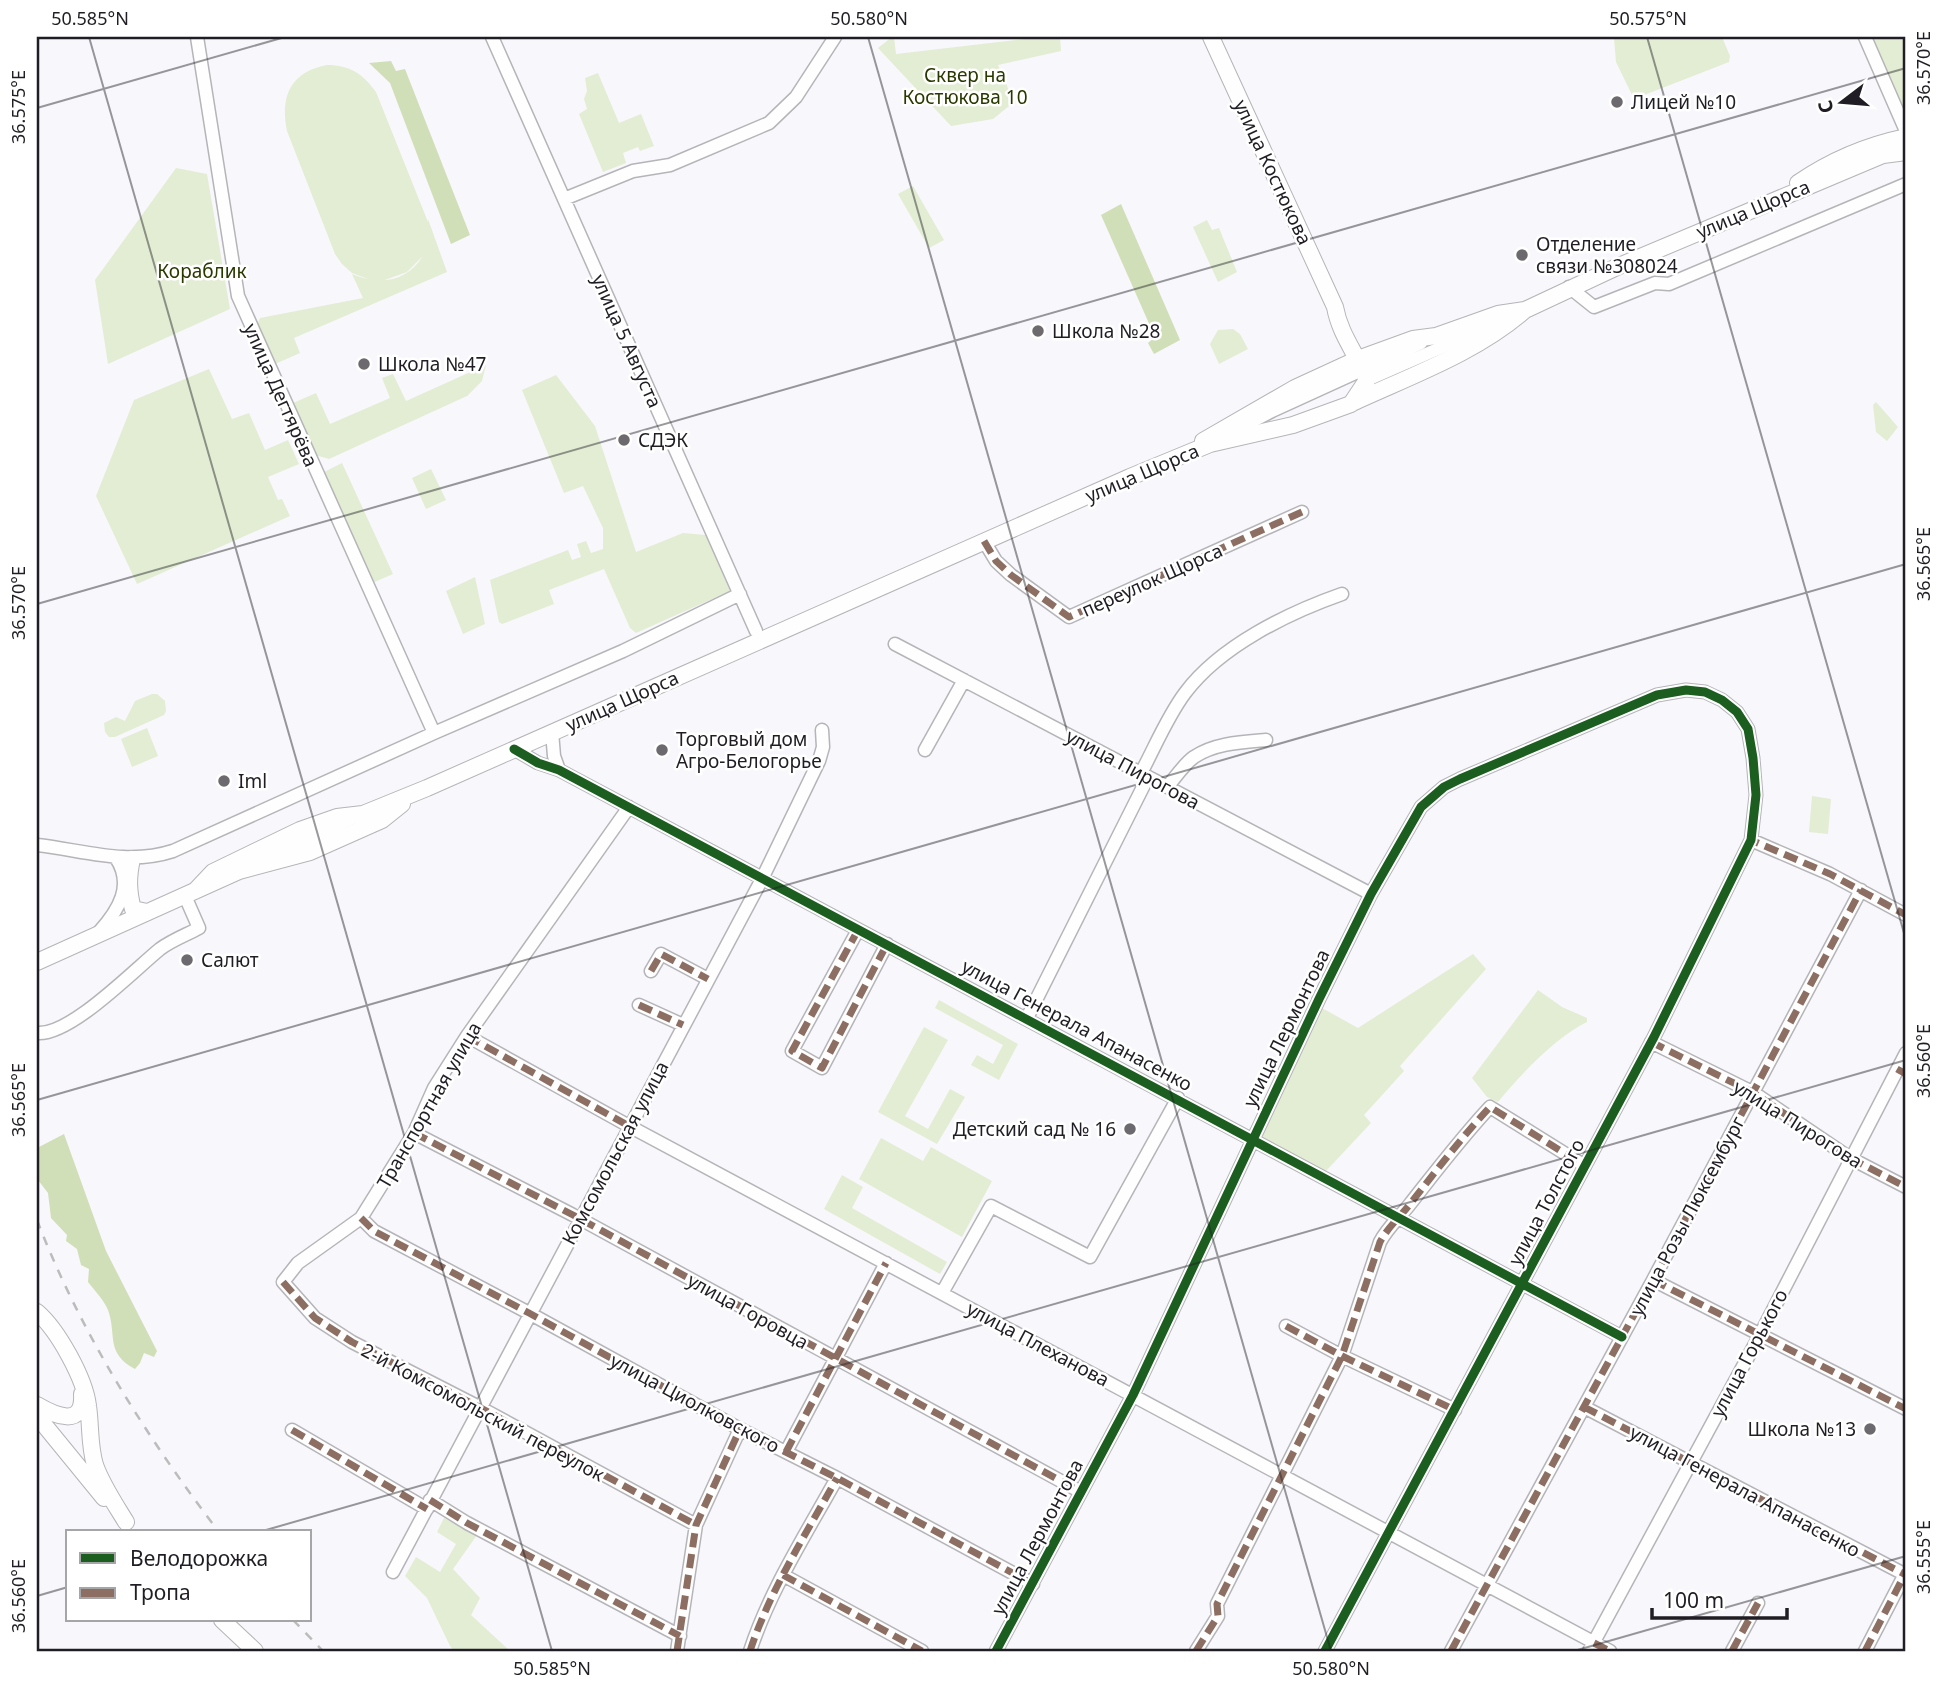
<svg xmlns="http://www.w3.org/2000/svg" width="1943" height="1688" font-family="'Noto Sans',sans-serif">
  <style>
    .green { fill: #e3edd4 }
    .forest { fill: #d0dfb7 }
    .lines { fill: none; stroke-linecap: round; stroke-linejoin: round }
    .minor-casing { stroke: #b5b4b8; stroke-width: 15 }
    .major-casing { stroke: #b5b4b8; stroke-width: 18 }
    .minor { stroke: #fefefe; stroke-width: 12 }
    .major { stroke: #fefefe; stroke-width: 16 }
    .rail { stroke: #bcbcbd; stroke-width: 2.5; stroke-dasharray: 9 9; stroke-linecap: butt }
    .quiet { stroke: #8d6e63; stroke-width: 7; stroke-dasharray: 14 7; stroke-linecap: butt }
    .cycleway-casing { stroke: #fff; stroke-width: 13 }
    .cycleway { stroke: #1b5e20; stroke-width: 9 }
    .ticks { fill: none; stroke: #201e24; stroke-width: 2; stroke-opacity: 0.45 }
    .poi-dot { fill: #6c6a6f; stroke: #fff; stroke-width: 2.5 }
    .labels { text-anchor: middle; stroke-width: 5; stroke-linejoin: round; paint-order: stroke }
    .park-label { font-size: 19px; fill: #283900; stroke: #fff }
    .poi-label { font-size: 19px; fill: #201e24; stroke: #fff; text-anchor: start }
    .street-label { font-size: 19px; fill: #201e24; stroke: #fff }
    .neatline { fill: none; stroke: #201e24; stroke-width: 2.5 }
    .ticks-label { font-size: 18px; text-anchor: middle; fill: #201e24 }
  </style>
  <rect width="100%" height="100%" fill="#f8f7fb"/>
  <!-- green -->
  <path class="green" d="M 892,37 L 894,37 L 896,54 L 1042,37 L 1060,37 L 1061,51 L 998,65 L 1014,102 L 993,119 L 951,126 L 878,48 Z
    M 1617,37 L 1722,37 L 1730,56 L 1729,62 L 1634,99 L 1616,62 L 1614,38 Z
    M 1870,37 L 1906,37 L 1906,122 Z
    M 327,65 C 350,65 363,74 376,92 L 428,222 L 428,219 L 447,272 L 294,338 L 300,353 L 275,364 L 257,325 L 260,318 L 363,298 L 352,274 C 379,285 406,283 423,256 L 407,272 L 382,281 L 368,279 L 352,273 L 342,264 L 335,254 L 287,131 C 280,97 290,72 327,65 Z
    M 598,73 L 619,123 L 641,114 L 654,146 L 640,151 L 638,147 L 623,153 L 626,163 L 603,172 L 579,114 L 587,109 L 584,99 L 587,91 L 585,78 Z
    M 176,168 L 207,174 L 230,309 L 108,364 L 95,280 Z
    M 913,186 L 944,240 L 929,248 L 898,194 Z
    M 1207,220 L 1212,230 L 1219,228 L 1237,272 L 1218,282 L 1193,227 Z
    M 1233,329 L 1240,334 L 1248,349 L 1219,364 L 1210,344 L 1218,330 Z
    M 486,365 L 482,381 L 467,396 L 329,459 L 315,455 L 293,403 L 316,393 L 330,424 L 390,398 L 382,378 L 393,374 L 406,401 Z
    M 209,369 L 232,419 L 249,413 L 265,450 L 288,440 L 299,464 L 268,477 L 278,500 L 282,499 L 290,516 L 137,584 L 96,496 L 134,400 Z
    M 556,375 L 595,426 L 636,552 L 683,533 L 706,535 L 730,591 L 636,633 L 630,628 L 604,569 L 549,590 L 554,604 L 502,624 L 499,622 L 490,580 L 568,550 L 572,560 L 581,557 L 577,544 L 586,541 L 591,553 L 603,549 L 603,528 L 583,486 L 564,493 L 522,390 Z
    M 1876,402 L 1898,427 L 1887,441 L 1876,432 L 1873,405 Z
    M 342,463 L 393,574 L 370,584 L 320,474 Z
    M 431,469 L 446,500 L 426,509 L 412,478 Z
    M 475,577 L 485,624 L 463,634 L 446,591 Z
    M 152,694 L 157,694 L 165,701 L 166,711 L 164,715 L 115,737 L 109,737 L 105,732 L 104,723 L 116,717 L 125,721 L 135,701 Z
    M 147,728 L 158,756 L 132,767 L 121,739 Z
    M 1812,796 L 1831,799 L 1828,834 L 1809,832 Z
    M 1473,954 L 1486,969 L 1400,1066 L 1404,1071 L 1364,1115 L 1371,1123 L 1326,1171 L 1261,1137 L 1322,1008 L 1358,1028 Z
    M 1538,990 L 1562,1007 L 1587,1018 L 1587,1022 C 1557,1036 1519,1076 1498,1102 L 1487,1097 L 1472,1078 Z
    M 939,1000 L 1018,1044 L 999,1080 L 971,1065 L 977,1055 L 993,1064 L 1003,1045 L 935,1008 Z
    M 924,1027 L 948,1040 L 905,1116 L 928,1129 L 950,1089 L 965,1097 L 937,1144 L 878,1112 Z
    M 881,1138 L 923,1161 L 931,1147 L 992,1181 L 962,1237 L 859,1179 Z
    M 842,1175 L 863,1187 L 852,1208 L 947,1262 L 940,1274 L 824,1209 Z
    M 444,1518 L 477,1535 L 453,1569 L 480,1598 L 471,1615 L 510,1651 L 454,1651 L 450,1646 L 427,1598 L 405,1576 L 416,1557 L 440,1572 L 456,1544 L 437,1532 Z"/>
  <!-- forest -->
  <path class="forest" d="M 391,61 L 396,71 L 405,69 L 470,235 L 451,244 L 390,83 L 369,63 Z
    M 1121,204 L 1180,340 L 1154,354 L 1148,343 L 1155,337 L 1101,215 Z
    M 64,1134 L 106,1251 L 157,1351 L 154,1357 L 144,1353 L 140,1363 L 135,1369 C 105,1353 117,1335 108,1310 C 104,1300 94,1290 88,1282 L 89,1269 L 81,1265 L 77,1249 L 66,1241 L 67,1235 L 51,1218 L 48,1193 L 38,1180 L 37,1154 L 39,1147 Z"/>
  <g class="lines">
    <!-- minor casing -->
    <g class="minor-casing">
      <path id="minor" d="M 197,37 L 238,296 L 434,733
        M 492,37 L 756,631
        M 1865,37 L 1906,131
        M 564,199 L 633,171 L 670,165 L 769,123 L 796,97 L 835,37
        M 1569,287 L 1594,307 L 1655,283 L 1669,284 L 1906,184
        M 1367,380 L 1504,320
        M 1238,429 L 1272,411 L 1421,343
        M 984,541 L 996,561 L 1011,575 L 1069,617 L 1302,512
        M 895,644 L 1371,894
        M 552,732 L 554,756 L 559,770
        M 514,749 L 538,763 L 559,770 L 1622,1337
        M 925,750 L 964,680
        M 1141,773 C 1155,747 1167,717 1185,693 C 1220,646 1288,613 1342,594
        M 1167,787 C 1175,778 1184,764 1194,757 C 1215,743 1242,742 1266,740
        M 629,807 L 467,1036 L 434,1088 L 414,1133 L 361,1218 L 298,1263 L 283,1282 L 315,1318 L 352,1342 L 479,1407 L 696,1525
        M 1751,840 L 1830,874 L 1906,915
        M 37,845 C 83,850 127,866 173,851 L 434,733 L 623,651 L 740,594
        M 265,859 L 353,818
        M 858,930 L 792,1051 L 822,1068 L 887,944
        M 99,932 C 119,910 134,885 116,858
        M 651,971 L 661,954 L 708,979
        M 639,1005 L 683,1025
        M 1027,1018 L 1148,777
        M 37,1033 C 70,1036 133,971 160,949 C 172,940 186,935 199,928 L 185,896
        M 467,1036 L 629,1126 L 1610,1651
        M 1651,1042 L 1754,1093 L 1850,1158 L 1906,1187
        M 414,1133 L 573,1215 L 1081,1492
        M 361,1218 L 374,1231 L 529,1313 L 740,1429 L 837,1478 L 1033,1584
        M 1653,1280 L 1906,1409
        M 942,1293 L 991,1206 L 1090,1257 L 1178,1098
        M 1286,1326 L 1342,1356 L 1455,1410
        M 1584,1407 L 1906,1575
        M 292,1430 L 427,1509
        M 786,1452 L 886,1263
        M 430,1500 L 467,1523 L 680,1636
        M 393,1572 L 762,879 L 819,761 L 823,747 L 822,730
        M 783,1575 L 922,1651
        M 677,1651 L 696,1525 L 740,1429
        M 750,1651 C 770,1590 806,1534 837,1478
        M 996,1651 L 1133,1395 L 1319,999 L 1371,894 L 1421,807 L 1444,787 L 1460,779 L 1657,695 L 1686,690 L 1705,692 L 1722,700 L 1737,712 L 1748,729 L 1753,758 L 1756,795 L 1751,840 L 1654,1037 L 1325,1651
        M 1196,1651 L 1218,1616 L 1217,1604 L 1342,1356 L 1380,1242 C 1388,1227 1400,1217 1410,1204 C 1436,1171 1461,1138 1490,1107 L 1585,1166
        M 1451,1651 L 1653,1280 L 1861,890
        M 1589,1651 L 1761,1333 L 1906,1053
        M 1732,1651 L 1758,1603
        M 1865,1651 L 1906,1572"/>
    </g>
    <!-- major casing -->
    <g class="major-casing">
      <path id="major" d="M 1798,183 C 1830,161 1868,145 1906,137
        M 1352,403 C 1410,376 1476,353 1525,310
        M 1203,441 L 1295,388 L 1358,359 L 1413,339 L 1436,336 L 1498,314 L 1525,310 L 1619,266 L 1883,155 L 1906,152
        M 132,859 C 128,877 128,891 133,909 L 147,912
        M 195,891 L 213,872 L 300,830 L 337,817 L 363,814 L 427,788 L 1130,477 L 1210,444 L 1293,425 L 1351,404 L 1367,380 C 1357,354 1340,335 1335,307 L 1211,37
        M 37,962 L 239,871 L 310,852 L 382,820 L 402,804
        M 37,1312 C 58,1330 85,1379 88,1406 C 91,1426 89,1445 95,1465 C 102,1485 115,1504 126,1522
        M 37,1405 C 54,1415 84,1429 82,1394
        M 37,1416 L 104,1498
        M 222,1620 L 255,1651"/>
    </g>
    <!-- minor -->
    <use href="#minor" class="minor"/>
    <!-- major -->
    <use href="#major" class="major"/>
    <!-- rail -->
    <path class="rail" d="M 37,1220 C 80,1332 147,1438 219,1532
      M 293,1620 L 323,1651"/>
    <!-- quiet -->
    <path class="quiet" d="M 984,541 L 996,561 L 1011,575 L 1069,617 L 1302,512
      M 1748,845 L 1751,840 L 1830,874 L 1906,915
      M 858,930 L 792,1051 L 822,1068 L 887,944
      M 651,971 L 661,954 L 708,979
      M 639,1005 L 683,1025
      M 467,1036 L 629,1126
      M 1651,1042 L 1754,1093 L 1850,1158 L 1906,1187
      M 1897,1069 L 1906,1074
      M 414,1133 L 573,1215 L 1081,1492
      M 361,1218 L 374,1231 L 529,1313 L 740,1429 L 837,1478 L 1033,1584
      M 1653,1280 L 1906,1409
      M 283,1282 L 315,1318 L 352,1342 L 479,1407 L 696,1525
      M 1286,1326 L 1342,1356 L 1455,1410
      M 1584,1407 L 1906,1575
      M 292,1430 L 427,1509
      M 786,1452 L 886,1263
      M 430,1500 L 467,1523 L 680,1636
      M 783,1575 L 922,1651
      M 1594,1643 L 1610,1651
      M 677,1651 L 696,1525 L 740,1429
      M 750,1651 C 770,1590 806,1534 837,1478
      M 1196,1651 L 1218,1616 L 1217,1604 L 1342,1356 L 1380,1242 C 1388,1227 1400,1217 1410,1204 C 1436,1171 1461,1138 1490,1107 L 1585,1166
      M 1451,1651 L 1653,1280 L 1861,890
      M 1732,1651 L 1758,1603
      M 1865,1651 L 1906,1572"/>
    <!-- cycleway casing -->
    <g class="cycleway-casing">
      <path id="cycleway" d="M 514,749 L 538,763 L 559,770 L 1622,1337
        M 996,1651 L 1133,1395 L 1319,999 L 1371,894 L 1421,807 L 1444,787 L 1460,779 L 1657,695 L 1686,690 L 1705,692 L 1722,700 L 1737,712 L 1748,729 L 1753,758 L 1756,795 L 1751,840 L 1654,1037 L 1325,1651"/>
    </g>
    <!-- cycleway -->
    <use href="#cycleway" class="cycleway"/>
  </g>
  <!-- ticks -->
  <path class="ticks" d="M 89,37 L 552,1651M 868,37 L 1331,1651M 1647,37 L 1906,940M 37,108 L 285,37M 37,604 L 1906,68M 37,1100 L 1906,564M 259,1532 L 1906,1060M 37,1596 L 68,1587M 1574,1651 L 1906,1556"/>
  <!-- markers -->
  <g class="poi-dot">
    <circle cx="1617" cy="102" r="7"/>
    <circle cx="1522" cy="255" r="7"/>
    <circle cx="1038" cy="331" r="7"/>
    <circle cx="364" cy="364" r="7"/>
    <circle cx="624" cy="440" r="7"/>
    <circle cx="662" cy="750" r="7"/>
    <circle cx="224" cy="781" r="7"/>
    <circle cx="187" cy="960" r="7"/>
    <circle cx="1130" cy="1129" r="7"/>
    <circle cx="1870" cy="1429" r="7"/>
  </g>
  <g class="labels">
    <!-- park labels -->
    <g class="park-label">
      <text x="965" y="82">Сквер на<tspan x="965" dy="22">Костюкова 10</tspan></text>
      <text x="202" y="278">Кораблик</text>
    </g>
    <!-- poi labels -->
    <g class="poi-label">
      <text x="1631" y="109">Лицей №10</text>
      <text x="1536" y="251">Отделение<tspan x="1536" dy="22">связи №308024</tspan></text>
      <text x="1052" y="338">Школа №28</text>
      <text x="378" y="371">Школа №47</text>
      <text x="638" y="447">СДЭК</text>
      <text x="676" y="746">Торговый дом<tspan x="676" dy="22">Агро-Белогорье</tspan></text>
      <text x="238" y="788">Iml</text>
      <text x="201" y="967">Салют</text>
      <text x="1116" y="1136" text-anchor="end">Детский сад № 16</text>
      <text x="1856" y="1436" text-anchor="end">Школа №13</text>
    </g>
    <!-- street labels -->
    <g class="street-label">
      <text transform="translate(1273 172) rotate(65)" y="7">улица Костюкова</text>
      <text transform="translate(1753 209) rotate(-23)" y="7">улица Щорса</text>
      <text transform="translate(627 341) rotate(66)" y="7">улица 5 Августа</text>
      <text transform="translate(281 395) rotate(66)" y="7">улица Дегтярёва</text>
      <text transform="translate(1142 473) rotate(-23)" y="7">улица Щорса</text>
      <text transform="translate(1152 580) rotate(-24)" y="7">переулок Щорса</text>
      <text transform="translate(622 701) rotate(-24)" y="7">улица Щорса</text>
      <text transform="translate(1133 769) rotate(28)" y="7">улица Пирогова</text>
      <text transform="translate(1077 1025) rotate(28)" y="7">улица Генерала Апанасенко</text>
      <text transform="translate(1286 1028) rotate(-64)" y="7">улица Лермонтова</text>
      <text transform="translate(429 1105) rotate(-60)" y="7">Транспортная улица</text>
      <text transform="translate(1798 1124) rotate(32)" y="7">улица Пирогова</text>
      <text transform="translate(615 1153) rotate(-62)" y="7">Комсомольская улица</text>
      <text transform="translate(1546 1202) rotate(-62)" y="7">улица Толстого</text>
      <text transform="translate(1687 1216) rotate(-62)" y="7">улица Розы Люксембург</text>
      <text transform="translate(748 1311) rotate(29)" y="7">улица Горовца</text>
      <text transform="translate(1038 1344) rotate(28)" y="7">улица Плеханова</text>
      <text transform="translate(1749 1353) rotate(-62)" y="7">улица Горького</text>
      <text transform="translate(695 1403) rotate(28)" y="7">улица Циолковского</text>
      <text transform="translate(483 1412) rotate(28)" y="7">2-й Комсомольский переулок</text>
      <text transform="translate(1745 1491) rotate(28)" y="7">улица Генерала Апанасенко</text>
      <text transform="translate(1037 1537) rotate(-62)" y="7">улица Лермонтова</text>
    </g>
  </g>
  <!-- border -->
  <rect width="1943" height="1688" fill="none" stroke="#ffffff" stroke-width="77"/>
  <!-- legend -->
  <rect x="66" y="1530" width="245" height="91" fill="#ffffff" stroke="#a6a5a7" stroke-width="2"/>
  <rect x="80" y="1553" width="35" height="10" fill="#1b5e20" stroke="#a6a5a7" stroke-width="2"/>
  <text x="130" y="1566" font-size="21" fill="#201e24">Велодорожка</text>
  <rect x="80" y="1588" width="35" height="10" fill="#8d6e63" stroke="#a6a5a7" stroke-width="2"/>
  <text x="130" y="1600" font-size="21" fill="#201e24">Тропа</text>
  <!-- north arrow -->
  <g transform="translate(1842 102) rotate(254)" stroke="#ffffff" stroke-width="5" paint-order="stroke">
  <path d="M0-5L12 26L0 18L-12 26Z" fill="#201e24"/>
  <text y="-10" font-size="19" font-weight="bold" text-anchor="middle" fill="#201e24">С</text>
  </g>
  <!-- scale -->
  <path d="M1652 1608v10h135v-10" fill="none" stroke="#201e24" stroke-width="3.5"/>
  <text x="1663" y="1608" font-size="21" fill="#201e24" stroke="#ffffff" stroke-width="5" paint-order="stroke">100 m</text>
  <rect x="38" y="38" width="1866" height="1612" class="neatline"/>
  <g class="ticks-label">
    <text x="90" y="25">50.585°N</text>
    <text x="869" y="25">50.580°N</text>
    <text x="1648" y="25">50.575°N</text>
    <text transform="translate(1924 68) rotate(-90)" y="6">36.570°E</text>
    <text transform="translate(19 107) rotate(-90)" y="6">36.575°E</text>
    <text transform="translate(1924 564) rotate(-90)" y="6">36.565°E</text>
    <text transform="translate(19 603) rotate(-90)" y="6">36.570°E</text>
    <text transform="translate(1924 1061) rotate(-90)" y="6">36.560°E</text>
    <text transform="translate(19 1100) rotate(-90)" y="6">36.565°E</text>
    <text transform="translate(1924 1557) rotate(-90)" y="6">36.555°E</text>
    <text transform="translate(19 1596) rotate(-90)" y="6">36.560°E</text>
    <text x="552" y="1675">50.585°N</text>
    <text x="1331" y="1675">50.580°N</text>
  </g>
</svg>
